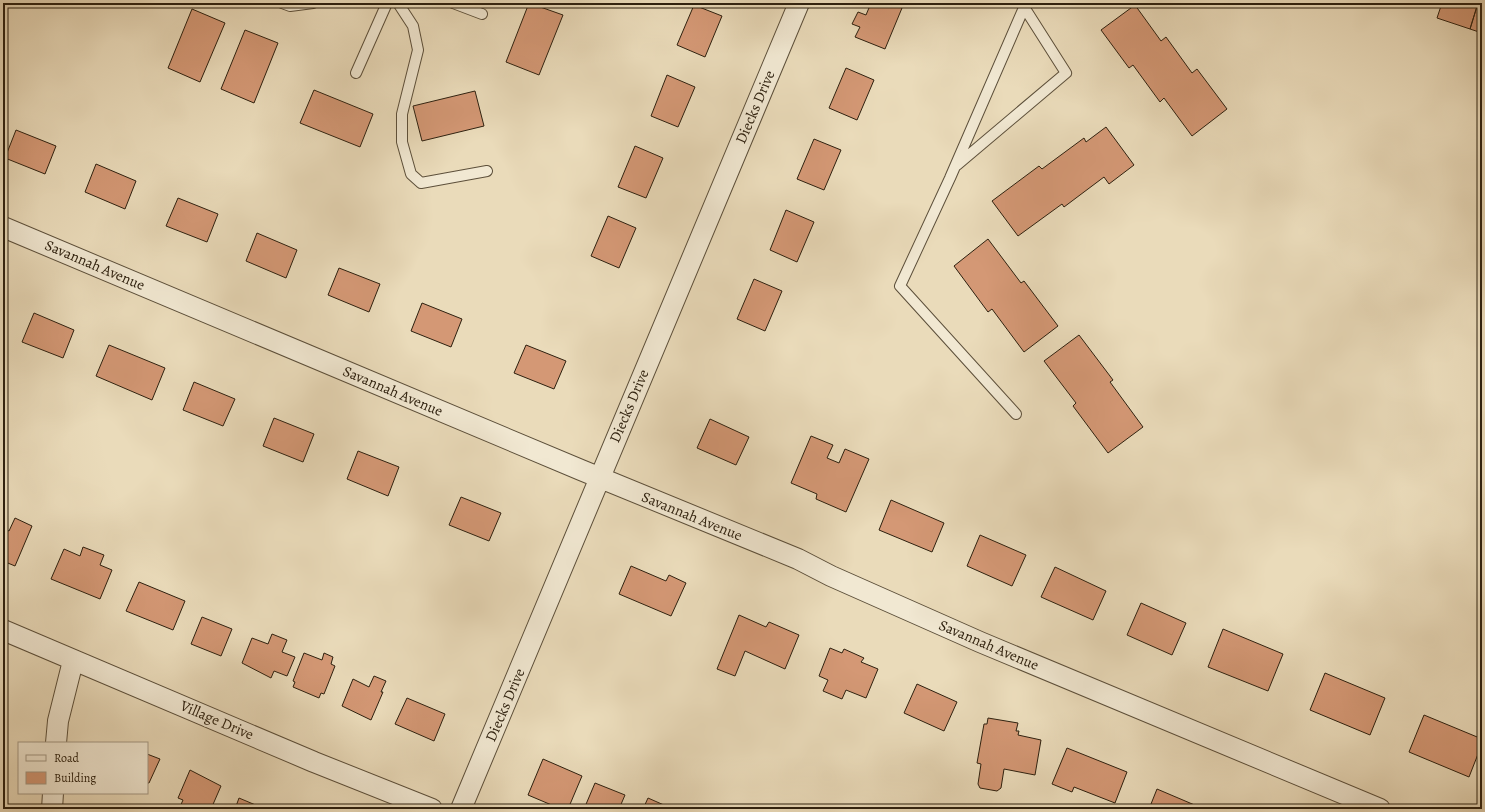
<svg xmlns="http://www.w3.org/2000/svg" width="1485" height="812" font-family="Alegreya,serif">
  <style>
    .building { fill: #d49875; stroke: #2d200f }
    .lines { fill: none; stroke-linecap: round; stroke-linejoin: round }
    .service-casing { stroke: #5c4f3a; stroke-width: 12 }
    .minor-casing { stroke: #5c4f3a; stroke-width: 22 }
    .service { stroke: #f1e8d2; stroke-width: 10 }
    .minor { stroke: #f1e8d2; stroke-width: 20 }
    .labels { text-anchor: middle; stroke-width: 4; stroke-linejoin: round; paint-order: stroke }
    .street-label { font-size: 15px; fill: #2d200f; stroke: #f1e8d2 }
  </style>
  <rect width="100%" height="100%" fill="#eadbba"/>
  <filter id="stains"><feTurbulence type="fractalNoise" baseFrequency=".005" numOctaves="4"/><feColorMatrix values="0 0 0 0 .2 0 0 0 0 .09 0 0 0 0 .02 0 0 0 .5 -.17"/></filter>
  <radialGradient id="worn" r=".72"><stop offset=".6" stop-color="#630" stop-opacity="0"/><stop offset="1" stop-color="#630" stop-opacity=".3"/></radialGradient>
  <!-- building -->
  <path class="building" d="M 529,3 L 563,15 L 539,75 L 506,62 Z
    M 871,3 L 889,3 L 902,8 L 885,49 L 855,37 L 860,27 L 852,24 L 858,12 L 866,15 Z
    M 1442,3 L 1478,3 L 1470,29 L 1437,18 Z
    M 1478,3 L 1482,3 L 1482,33 L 1470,29 Z
    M 694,5 L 722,16 L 705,57 L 677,45 Z
    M 1135,5 L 1161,41 L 1166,37 L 1192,73 L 1197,69 L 1227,109 L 1192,136 L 1164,98 L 1160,102 L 1133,65 L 1129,68 L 1101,30 Z
    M 192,9 L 225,23 L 200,82 L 168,68 Z
    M 245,30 L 278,43 L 254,103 L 221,89 Z
    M 846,68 L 874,80 L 857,120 L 829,108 Z
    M 667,75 L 695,87 L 678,127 L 651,116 Z
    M 314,90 L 373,114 L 360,147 L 300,123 Z
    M 475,91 L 484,126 L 422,141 L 413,106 Z
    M 1106,127 L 1134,165 L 1109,184 L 1104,177 L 1064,207 L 1062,204 L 1018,236 L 992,201 L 1039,166 L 1042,169 L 1084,138 L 1086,142 Z
    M 16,130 L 56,146 L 45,174 L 5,158 Z
    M 814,139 L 841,150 L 824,190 L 797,179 Z
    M 635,146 L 663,158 L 646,198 L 618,187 Z
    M 96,164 L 136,181 L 125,209 L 85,192 Z
    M 178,198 L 218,214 L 207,242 L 166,226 Z
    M 786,210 L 814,222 L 797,262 L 770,250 Z
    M 608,216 L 636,228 L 619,268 L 591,256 Z
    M 257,233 L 297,250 L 286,278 L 246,261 Z
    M 988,239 L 1021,283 L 1024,281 L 1058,326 L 1024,352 L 992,309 L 988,312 L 954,266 Z
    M 339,268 L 380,284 L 369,312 L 328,295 Z
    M 754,279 L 782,291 L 765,331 L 737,319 Z
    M 422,303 L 462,319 L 451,347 L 411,331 Z
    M 34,313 L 74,330 L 63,358 L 22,342 Z
    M 1079,335 L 1113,380 L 1110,382 L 1143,427 L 1108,453 L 1073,406 L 1076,403 L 1044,361 Z
    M 109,345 L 165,368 L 152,400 L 96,376 Z
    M 526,345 L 566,361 L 554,389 L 514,373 Z
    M 194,382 L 235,399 L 223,426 L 183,410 Z
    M 274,418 L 314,434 L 303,462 L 263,446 Z
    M 710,419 L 749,437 L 736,465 L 697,448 Z
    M 811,436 L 833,445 L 827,458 L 839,463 L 845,449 L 869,459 L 846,512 L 816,499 L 817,494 L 791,483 Z
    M 358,451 L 399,467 L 388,496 L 347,479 Z
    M 461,497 L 501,513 L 489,541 L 449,525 Z
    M 891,500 L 944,523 L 932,552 L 879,530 Z
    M 15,518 L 32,526 L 15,566 L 3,561 L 3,528 L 9,531 Z
    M 980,535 L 1026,555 L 1012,586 L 967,566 Z
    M 83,547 L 104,555 L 100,565 L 112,570 L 100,599 L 51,579 L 64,549 L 80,556 Z
    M 631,566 L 666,581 L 669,575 L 686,583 L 671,616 L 619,594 Z
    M 1055,567 L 1106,591 L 1093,620 L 1041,597 Z
    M 139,582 L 185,601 L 173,630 L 126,611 Z
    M 1141,603 L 1186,623 L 1172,655 L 1127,635 Z
    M 739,615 L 766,627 L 769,622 L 799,635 L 785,669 L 745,651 L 735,676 L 717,669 Z
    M 202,617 L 232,629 L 221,656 L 191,644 Z
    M 1223,629 L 1283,654 L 1268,691 L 1208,667 Z
    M 272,634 L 287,640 L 282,652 L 295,657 L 287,676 L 274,671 L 271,678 L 242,663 L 252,638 L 268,644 Z
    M 830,648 L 842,653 L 844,649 L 864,658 L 861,662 L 878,669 L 866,698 L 846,690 L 842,699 L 823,691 L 828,680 L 819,676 Z
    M 304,653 L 322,660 L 324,653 L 333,657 L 331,664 L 335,666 L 324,694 L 321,693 L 319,698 L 293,687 L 295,682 L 293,681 Z
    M 1325,673 L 1385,698 L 1370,735 L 1310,710 Z
    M 374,676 L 386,681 L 381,692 L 383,692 L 371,720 L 342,706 L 353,679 L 369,687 Z
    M 917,684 L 957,702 L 944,731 L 904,713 Z
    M 407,698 L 445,714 L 434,741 L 395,724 Z
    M 1424,715 L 1482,739 L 1482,744 L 1469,777 L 1409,752 Z
    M 988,718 L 1018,723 L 1016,731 L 1019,731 L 1018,735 L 1041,740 L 1035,775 L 1004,769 L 1001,788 L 997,791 L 980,788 L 978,784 L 981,764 L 977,763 L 984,724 L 987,724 Z
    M 1067,748 L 1127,772 L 1115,803 L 1074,787 L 1072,792 L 1052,784 Z
    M 147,754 L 160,759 L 149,783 L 147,783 Z
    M 543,759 L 582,776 L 568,809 L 561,809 L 528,795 Z
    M 190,770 L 221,786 L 211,809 L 179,809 L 183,800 L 178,798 Z
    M 595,783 L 625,795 L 619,809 L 584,809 Z
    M 1157,789 L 1204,809 L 1149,809 Z
    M 239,798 L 265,809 L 235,809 Z
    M 648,798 L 673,809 L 643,809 Z"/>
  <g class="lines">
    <!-- service casing -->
    <g class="service-casing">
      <path id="service" d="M 282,3 L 290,6 L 313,3
        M 398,3 L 413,26 L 418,50 L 402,114 L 402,142 L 411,174 L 421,183 L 487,171
        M 453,3 L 482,14
        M 356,73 L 387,3
        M 957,165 L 1066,73 L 1024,7
        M 1016,414 L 900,286 L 950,178 L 1026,3"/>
    </g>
    <!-- minor casing -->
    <g class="minor-casing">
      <path id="minor" d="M 3,227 L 581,470 L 798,559 L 831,576 L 980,642 L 1380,809
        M 3,630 L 314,762 L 432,809
        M 56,743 L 58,721 L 73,661
        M 52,809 L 53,793
        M 461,809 L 799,3"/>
    </g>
    <!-- service -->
    <use href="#service" class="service"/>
    <!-- minor -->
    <use href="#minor" class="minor"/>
  </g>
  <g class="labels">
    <!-- street labels -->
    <g class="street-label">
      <text transform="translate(755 107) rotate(-67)" y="5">Diecks Drive</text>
      <text transform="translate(95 265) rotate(23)" y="5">Savannah Avenue</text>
      <text transform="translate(393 391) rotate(23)" y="5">Savannah Avenue</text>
      <text transform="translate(629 406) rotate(-67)" y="5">Diecks Drive</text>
      <text transform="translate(692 516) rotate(22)" y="5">Savannah Avenue</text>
      <text transform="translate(989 645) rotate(23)" y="5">Savannah Avenue</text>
      <text transform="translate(505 705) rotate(-67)" y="5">Diecks Drive</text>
      <text transform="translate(217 720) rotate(23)" y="5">Village Drive</text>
    </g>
  </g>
  <!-- margin -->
  <rect width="1485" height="812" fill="none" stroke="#eadbba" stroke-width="16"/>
  <rect x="4" y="4" width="1477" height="804" fill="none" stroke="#2d200f" stroke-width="2"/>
  <rect x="8" y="8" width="1469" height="796" fill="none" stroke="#2d200f"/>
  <!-- legend -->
  <rect x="18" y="742" width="130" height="52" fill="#f1e8d2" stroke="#a39884"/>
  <rect x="26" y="755" width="20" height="6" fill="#f1e8d2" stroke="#a39884"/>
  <text x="54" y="762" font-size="12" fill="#2d200f">Road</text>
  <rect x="26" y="772" width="20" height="12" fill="#d49875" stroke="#a39884"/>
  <text x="54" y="782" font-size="12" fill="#2d200f">Building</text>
  <rect width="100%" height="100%" filter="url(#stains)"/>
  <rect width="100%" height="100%" fill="url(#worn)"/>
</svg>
